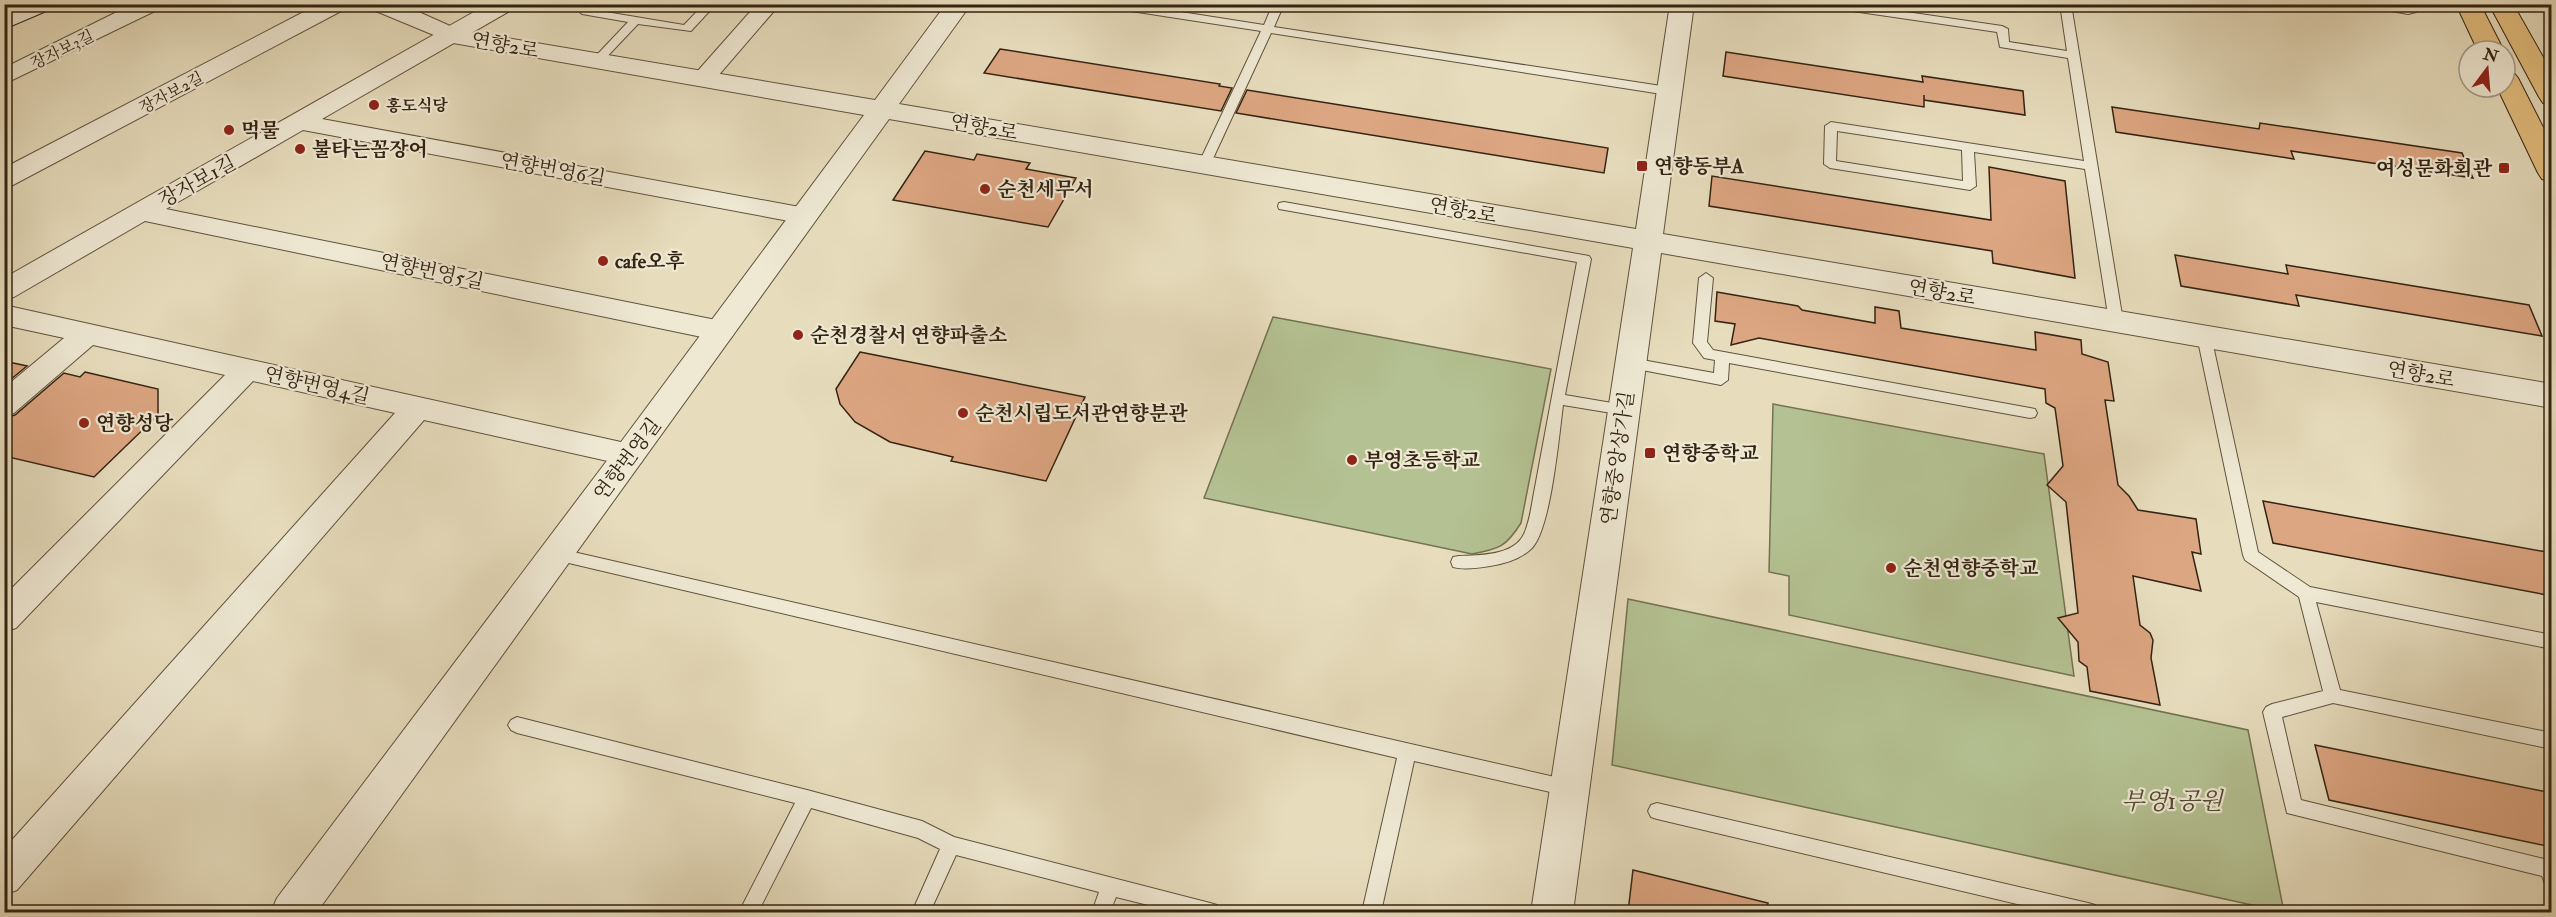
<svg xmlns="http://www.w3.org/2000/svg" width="2556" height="917" font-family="'IM FELL Double Pica','Noto Serif KR',serif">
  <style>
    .green { fill: #b4c192; stroke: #747252; stroke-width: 1.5 }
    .building { fill: #dda682; stroke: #332312; stroke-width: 1.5 }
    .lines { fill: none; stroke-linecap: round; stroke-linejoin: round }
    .service-casing { stroke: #60523d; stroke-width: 2 }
    .minor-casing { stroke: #60523d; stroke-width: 2 }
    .tertiary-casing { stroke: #60523d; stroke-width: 2 }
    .secondary-casing { stroke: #332312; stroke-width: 2 }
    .primary-casing { stroke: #332312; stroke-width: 2 }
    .service { fill: #efe9d4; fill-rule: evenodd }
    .minor { fill: #efe9d4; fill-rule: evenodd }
    .tertiary { fill: #efe9d4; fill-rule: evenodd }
    .secondary { fill: #efe9d4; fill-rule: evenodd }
    .primary { fill: #e4be7e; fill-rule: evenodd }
    .poi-dot { fill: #8f2418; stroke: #efe9d4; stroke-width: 2 }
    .labels { text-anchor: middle; stroke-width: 4.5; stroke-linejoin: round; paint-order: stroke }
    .far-street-label { font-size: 16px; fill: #332312; stroke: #efe9d4 }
    .far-poi-label { font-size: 16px; font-weight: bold; fill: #332312; stroke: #efe9d4; text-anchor: start }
    .street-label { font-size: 20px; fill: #332312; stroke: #efe9d4 }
    .poi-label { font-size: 20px; font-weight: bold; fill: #332312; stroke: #efe9d4; text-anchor: start }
    .near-park-label { font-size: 24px; font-style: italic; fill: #534a32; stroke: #efe9d4 }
  </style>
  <rect width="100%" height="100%" fill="#e7ddbd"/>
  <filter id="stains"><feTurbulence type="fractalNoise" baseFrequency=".00333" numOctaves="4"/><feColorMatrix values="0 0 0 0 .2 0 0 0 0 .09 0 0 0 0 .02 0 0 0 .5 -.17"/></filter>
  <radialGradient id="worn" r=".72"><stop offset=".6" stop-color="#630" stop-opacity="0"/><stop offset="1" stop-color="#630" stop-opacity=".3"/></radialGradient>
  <!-- green -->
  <path class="green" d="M 1273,317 L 1551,369 L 1521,523 C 1506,547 1499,549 1472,554 L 1204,498 Z
    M 1773,404 L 2044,454 L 2074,676 L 1789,615 L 1789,576 L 1769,572 Z
    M 1628,599 L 2248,730 L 2284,912 L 1612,765 Z"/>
  <!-- building -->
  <path class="building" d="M 1000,49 L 1220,84 L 1219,86 L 1232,88 L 1221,111 L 984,73 Z
    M 1726,52 L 1923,82 L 1922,76 L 2023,91 L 2025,115 L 1924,100 L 1924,95 L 1924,107 L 1723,76 Z
    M 1247,90 L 1608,148 L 1604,173 L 1236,113 Z
    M 2112,107 L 2259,129 L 2260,123 L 2462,153 L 2473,178 L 2291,151 L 2294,159 L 2116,132 Z
    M 925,151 L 974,160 L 977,154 L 1030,163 L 1026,169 L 1076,178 L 1048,227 L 893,200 Z
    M 1989,167 L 2065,181 L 2075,278 L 1993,263 L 1992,251 L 1709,206 L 1712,176 L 1991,220 Z
    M 2175,255 L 2288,274 L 2286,265 L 2529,305 L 2542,336 L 2296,295 L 2299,306 L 2181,286 Z
    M 1717,292 L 1798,306 L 1802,310 L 1875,323 L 1875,307 L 1899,311 L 1901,328 L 2036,350 L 2035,332 L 2081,340 L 2082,354 L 2108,362 L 2114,401 L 2105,400 L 2118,485 L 2129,496 L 2138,510 L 2196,519 L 2201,554 L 2192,552 L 2201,591 L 2133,576 L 2140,625 L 2150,633 L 2153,640 L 2151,658 L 2160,705 L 2090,691 L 2087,667 L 2079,661 L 2078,642 L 2058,618 L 2078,613 L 2066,502 L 2047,485 L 2063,466 L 2055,408 L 2046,403 L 2045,389 L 1759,338 L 1731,345 L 1735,324 L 1715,321 Z
    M 860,352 L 1085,397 L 1046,481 L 951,461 L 953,457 L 890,442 L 855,422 L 840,404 L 836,389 Z
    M 4,361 L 27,366 L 4,385 Z
    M 85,372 L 158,389 L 158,415 L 94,477 L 4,456 L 4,418 L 15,415 L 64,373 L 80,377 Z
    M 2263,501 L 2552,553 L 2552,596 L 2273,543 Z
    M 2315,745 L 2552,793 L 2552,847 L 2329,800 Z
    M 1633,870 L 1768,903 L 1766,912 L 1628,912 Z"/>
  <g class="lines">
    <!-- service casing -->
    <g class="service-casing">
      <path id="service" d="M 587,4 L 599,4 L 594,10 L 684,25 L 704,4 L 716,4 L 691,31 L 638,24 L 601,63 L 593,63 L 593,59 L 628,22 L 582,14 L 580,12 Z
        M 1100,4 L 1130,4 L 1264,25 L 1273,4 L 1284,4 L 1274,27 L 1668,87 L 1674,91 L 1668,95 L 1271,33 L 1210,165 L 1204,169 L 1198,165 L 1261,31 L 1105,7 Z
        M 1526,4 L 1552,4 L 1554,7 L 1549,10 Z
        M 1820,4 L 1852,4 L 2002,26 L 2008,29 L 2009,42 L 2067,51 L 2060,4 L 2071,4 L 2123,321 L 2121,324 L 2111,324 L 2109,321 L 2085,169 L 1974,152 L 1976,186 L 1970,190 L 1830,168 L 1824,164 L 1825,126 L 1831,122 L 2084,161 L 2068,58 L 2000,47 L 1997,32 L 1825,7 ZM 1837,131 L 1962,150 L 1963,181 L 1836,161 Z
        M 1284,202 L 1589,256 L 1591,259 L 1565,395 L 1624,405 L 1629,406 L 1631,410 L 1629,414 L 1624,415 L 1563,405 C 1559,436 1551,528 1532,548 C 1521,559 1504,564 1490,566 C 1478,568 1464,570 1453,567 L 1451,562 L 1453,557 L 1459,556 C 1479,555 1514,556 1524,534 C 1529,523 1531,510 1533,498 L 1577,262 L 1279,209 L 1278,206 L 1279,203 Z
        M 1706,273 L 1713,278 L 1707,342 L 1713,350 L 2030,408 L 2035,409 L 2037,413 L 2035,417 L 2030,418 L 1729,363 L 1728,380 L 1721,385 L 1626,367 L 1624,363 L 1626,359 L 1631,358 L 1714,373 L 1715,360 L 1704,358 L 1693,343 L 1699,278 Z
        M 2204,331 L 2211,336 L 2258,552 L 2310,587 L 2552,635 L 2552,649 L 2316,602 L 2340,690 L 2552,733 L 2552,749 L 2333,703 L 2282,717 L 2301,800 L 2548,860 L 2552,861 L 2552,887 L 2545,884 L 2542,876 L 2287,813 L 2263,712 L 2266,707 L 2272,704 L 2323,691 L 2299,597 L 2245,560 L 2243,555 L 2197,336 Z
        M 556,548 L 1568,780 L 1574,782 L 1577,788 L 1574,794 L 1568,796 L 1414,761 L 1381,912 L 1362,912 L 1397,758 L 556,560 L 550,559 L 548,554 L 550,549 Z
        M 517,717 L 807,790 L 922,821 L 954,837 L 1210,903 L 1217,905 L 1220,912 L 1176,912 L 1116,897 L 1110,912 L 1092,912 L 1099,892 L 956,855 L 930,912 L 912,912 L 940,849 L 918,838 L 811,808 L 758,912 L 739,912 L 795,803 L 517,733 L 511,730 L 508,725 L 511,720 Z
        M 1657,803 L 2088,903 L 2095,905 L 2098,912 L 2051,912 L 1657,819 L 1651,817 L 1648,811 L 1651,805 Z"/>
    </g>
    <!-- minor casing -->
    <g class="minor-casing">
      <path id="minor" d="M 133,4 L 162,4 L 159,9 L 4,84 L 4,68 Z
        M 319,4 L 348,4 L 345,9 L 13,185 L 4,187 L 4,168 Z
        M 488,4 L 516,4 L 513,9 L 322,119 L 805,208 L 814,210 L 818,216 L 814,222 L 805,224 L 303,130 L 166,209 L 721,321 L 731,324 L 735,331 L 731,338 L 721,341 L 145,221 L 14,297 L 4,299 L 4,278 Z
        M 757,4 L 780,4 L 711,84 L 703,86 L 695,84 L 691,79 L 695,74 Z
        M 2377,4 L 2417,4 L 2419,7 L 2416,12 L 2408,14 L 2380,9 Z
        M 4,305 L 630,444 L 641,447 L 645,455 L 641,463 L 630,466 L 424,420 L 17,890 L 4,895 L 4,849 L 395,413 L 253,381 L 16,628 L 4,632 L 4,596 L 225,375 L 93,345 L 14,413 L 4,416 L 4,388 L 64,338 L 4,325 Z"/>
    </g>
    <!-- tertiary casing -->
    <g class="tertiary-casing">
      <path id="tertiary" d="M 368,4 L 401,4 L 459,30 L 875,100 L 946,4 L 971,4 L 899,104 L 1636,229 L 1670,4 L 1694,4 L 1663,234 L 2552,384 L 2552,408 L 1661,253 L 1573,912 L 1531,912 L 1633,248 L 889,119 L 317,912 L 271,912 L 277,898 L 618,446 L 864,115 L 453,43 L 371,9 Z"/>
    </g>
    <!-- secondary casing -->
    <g class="secondary-casing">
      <path id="secondary" d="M 22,4 L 54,4 L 51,9 L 4,29 L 4,13 Z"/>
    </g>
    <!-- primary casing -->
    <g class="primary-casing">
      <path id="primary" d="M 2456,4 L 2480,4 L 2504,51 L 2478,51 Z
        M 2489,4 L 2513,4 L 2552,73 L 2552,105 L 2543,103 L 2539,97 Z
        M 2505,70 L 2514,73 L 2518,78 L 2552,145 L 2552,182 L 2542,179 L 2538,173 L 2497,87 L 2505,87 Z"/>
    </g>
    <!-- service -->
    <use href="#service" class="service"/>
    <!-- minor -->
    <use href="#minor" class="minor"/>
    <!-- tertiary -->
    <use href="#tertiary" class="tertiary"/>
    <!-- secondary -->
    <use href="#secondary" class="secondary"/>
    <!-- primary -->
    <use href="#primary" class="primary"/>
  </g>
  <!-- markers -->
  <g class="poi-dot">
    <circle cx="374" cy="105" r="6"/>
    <circle cx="229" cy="130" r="6"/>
    <circle cx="300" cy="149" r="6"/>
    <rect x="1636" y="160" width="12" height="12" rx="3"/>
    <rect x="2498" y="162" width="12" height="12" rx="3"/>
    <circle cx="985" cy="189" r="6"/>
    <circle cx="603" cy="261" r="6"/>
    <circle cx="798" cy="335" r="6"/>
    <circle cx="963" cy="413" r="6"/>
    <circle cx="84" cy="423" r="6"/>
    <rect x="1644" y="447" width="12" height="12" rx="3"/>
    <circle cx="1352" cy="460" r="6"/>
    <circle cx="1891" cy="568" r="6"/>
  </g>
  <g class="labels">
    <!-- far-street labels -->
    <g class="far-street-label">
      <text transform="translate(62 49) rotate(-26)" y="6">장자보3길</text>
      <text transform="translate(171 92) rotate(-28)" y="6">장자보2길</text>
    </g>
    <!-- far-poi labels -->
    <g class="far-poi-label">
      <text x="386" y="111">홍도식당</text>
    </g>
    <!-- street labels -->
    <g class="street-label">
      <text transform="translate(505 45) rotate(10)" y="7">연향2로</text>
      <text transform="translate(984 127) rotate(10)" y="7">연향2로</text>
      <text transform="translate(553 169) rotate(10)" y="7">연향번영6길</text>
      <text transform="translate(197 181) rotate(-29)" y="7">장자보1길</text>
      <text transform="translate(1463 210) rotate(10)" y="7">연향2로</text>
      <text transform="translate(432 271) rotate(12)" y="7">연향번영5길</text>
      <text transform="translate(1942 292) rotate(10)" y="7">연향2로</text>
      <text transform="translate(2421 374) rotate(10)" y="7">연향2로</text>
      <text transform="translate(317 385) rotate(13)" y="7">연향번영4길</text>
      <text transform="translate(1617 458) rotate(-82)" y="7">연향중앙상가길</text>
      <text transform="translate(627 459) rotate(-53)" y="7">연향번영길</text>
    </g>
    <!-- poi labels -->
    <g class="poi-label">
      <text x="241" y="137">먹물</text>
      <text x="312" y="156">불타는꼼장어</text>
      <text x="1654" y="173">연향동부A</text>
      <text x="2492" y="175" text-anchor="end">여성문화회관</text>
      <text x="997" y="196">순천세무서</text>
      <text x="615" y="268">cafe오후</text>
      <text x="810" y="342">순천경찰서 연향파출소</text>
      <text x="975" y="420">순천시립도서관연향분관</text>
      <text x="96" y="430">연향성당</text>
      <text x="1662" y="460">연향중학교</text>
      <text x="1364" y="467">부영초등학교</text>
      <text x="1903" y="575">순천연향중학교</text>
    </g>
    <!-- near-park labels -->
    <g class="near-park-label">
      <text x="2172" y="809">부영1공원</text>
    </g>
  </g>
  <!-- margin -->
  <rect width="2556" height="917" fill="none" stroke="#e7ddbd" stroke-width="24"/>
  <rect x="6" y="6" width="2544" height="905" fill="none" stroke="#332312" stroke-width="3"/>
  <rect x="12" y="12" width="2532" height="893" fill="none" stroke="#332312" stroke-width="1.5"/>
  <!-- north arrow -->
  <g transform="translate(2487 69) rotate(16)"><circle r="28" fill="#efe9d4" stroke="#a49a86" stroke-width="1.5"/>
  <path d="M0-4.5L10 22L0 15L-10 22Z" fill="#8f2418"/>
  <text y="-9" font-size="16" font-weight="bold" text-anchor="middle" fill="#332312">N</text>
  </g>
  <rect width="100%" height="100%" filter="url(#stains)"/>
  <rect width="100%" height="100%" fill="url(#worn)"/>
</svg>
